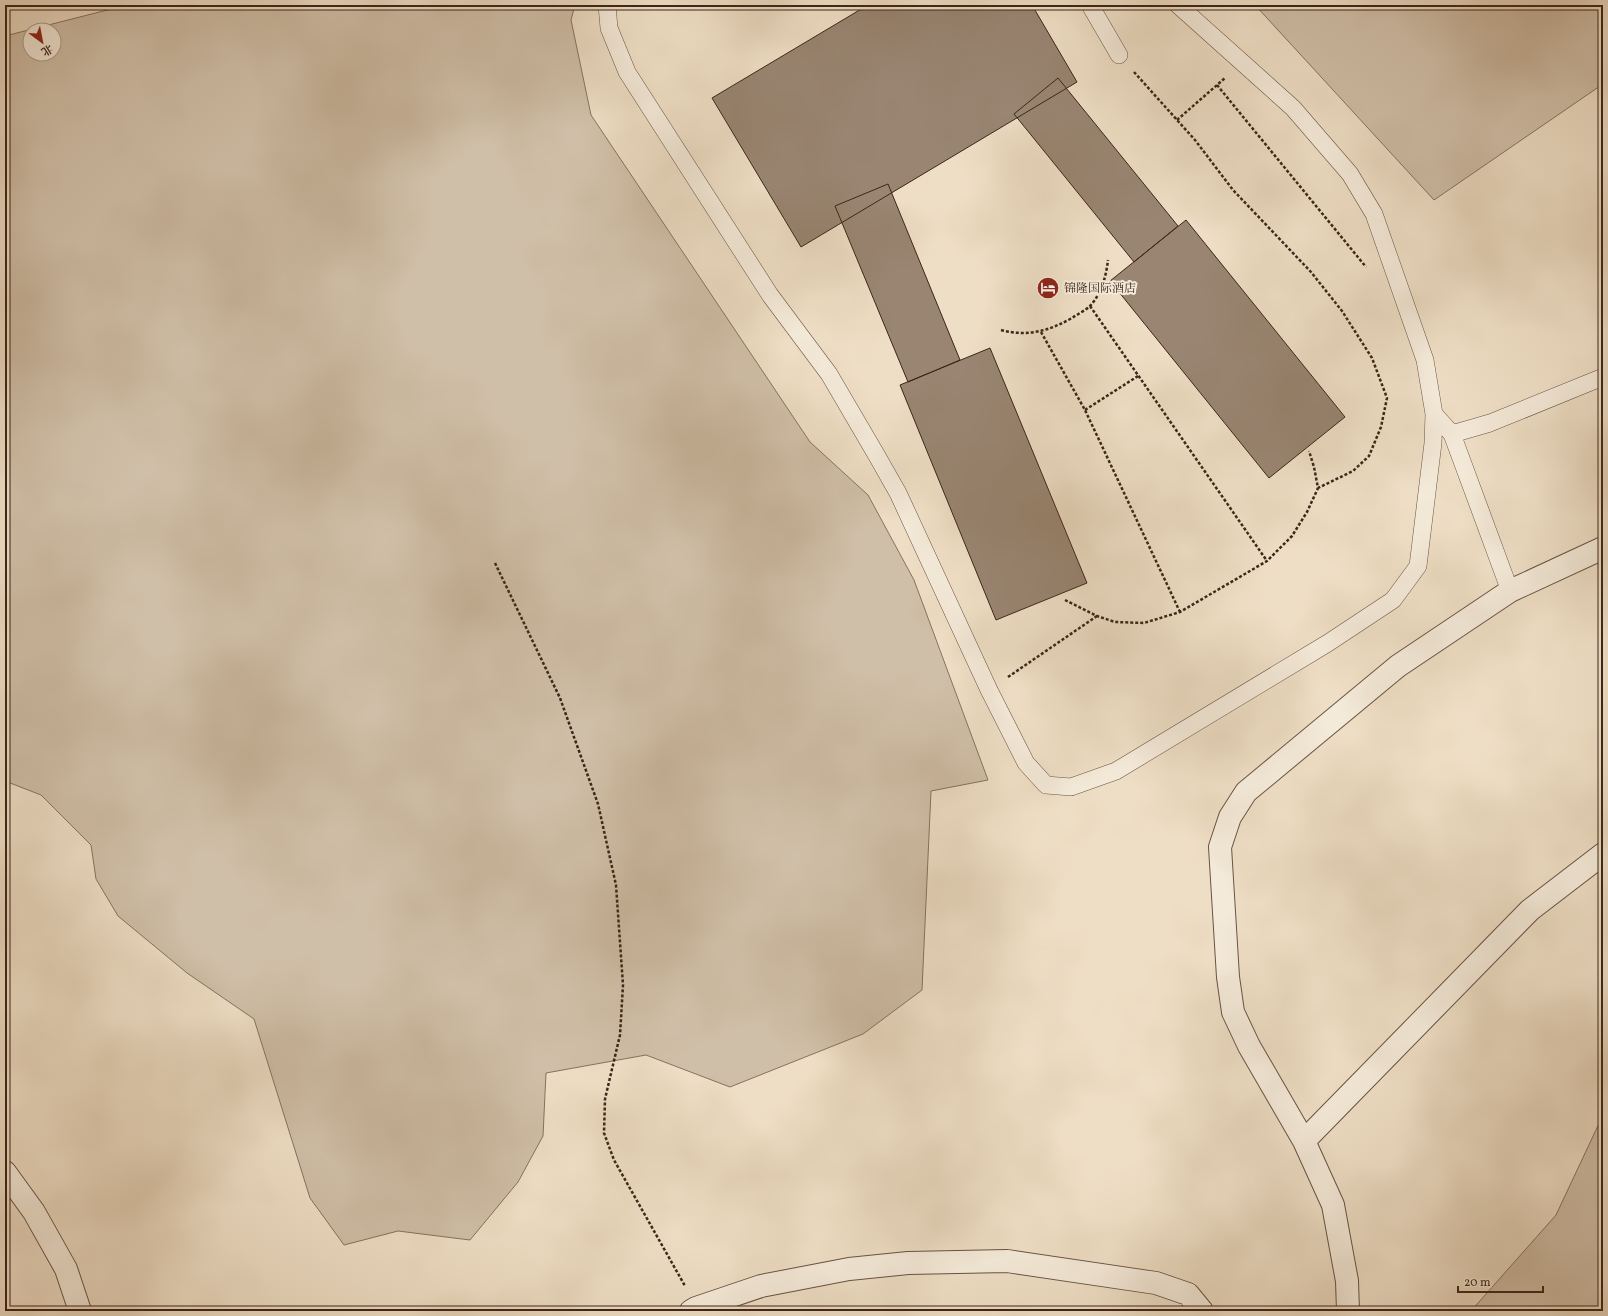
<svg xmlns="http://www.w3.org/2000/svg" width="1608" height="1316" font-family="Vollkorn,'Noto Serif SC',serif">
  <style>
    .green { fill: #d0bfa8; stroke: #867260; fill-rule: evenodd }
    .building { fill: #998572; stroke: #3d2519 }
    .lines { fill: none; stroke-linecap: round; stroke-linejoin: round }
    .lane-casing { stroke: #695344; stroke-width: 18 }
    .street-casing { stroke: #695344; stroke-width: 24 }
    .path { stroke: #3d2519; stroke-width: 2.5; stroke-dasharray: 3 2; stroke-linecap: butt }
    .lane { stroke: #f4ead9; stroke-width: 17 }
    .street { stroke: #f4ead9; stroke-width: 22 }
    .labels { text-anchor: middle; stroke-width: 4; stroke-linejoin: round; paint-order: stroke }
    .poi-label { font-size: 12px; fill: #3d2519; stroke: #f4ead9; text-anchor: start }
  </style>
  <rect width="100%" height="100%" fill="#eedec5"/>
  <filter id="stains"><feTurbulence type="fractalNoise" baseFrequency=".005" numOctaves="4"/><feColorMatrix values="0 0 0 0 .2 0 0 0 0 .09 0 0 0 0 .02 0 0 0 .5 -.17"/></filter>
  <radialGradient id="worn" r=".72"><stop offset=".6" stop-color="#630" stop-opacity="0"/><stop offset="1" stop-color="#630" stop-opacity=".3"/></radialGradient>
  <!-- green -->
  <path class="green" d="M 127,5 L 575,5 L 571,20 L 591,115 L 810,442 L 868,495 L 914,580 L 988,780 L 931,791 L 922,990 L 863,1034 L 730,1087 L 646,1055 L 546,1073 L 543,1136 L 518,1182 L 470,1240 L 398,1231 L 344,1245 L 310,1198 L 254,1019 L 187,973 L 118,916 L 96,879 L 91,845 L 41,795 L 5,781 L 5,36 ZM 30,30 L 54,30 L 54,54 L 30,54 Z
    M 1255,5 L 1603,5 L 1603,84 L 1434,200 Z
    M 1603,1115 L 1603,1311 L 1471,1311 L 1556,1215 Z"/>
  <!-- building -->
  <path class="building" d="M 868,5 L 1032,5 L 1077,82 L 801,247 L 712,98 Z
    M 1058,78 L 1178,226 L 1134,262 L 1014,114 Z
    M 888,184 L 960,360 L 908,382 L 835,206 Z
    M 1186,220 L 1345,417 L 1269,478 L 1110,281 Z
    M 990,348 L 1087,583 L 996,620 L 900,385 Z"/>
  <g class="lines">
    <!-- lane casing -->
    <g class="lane-casing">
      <path id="lane" d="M 607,5 L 609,28 L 627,72 L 770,295 L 829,374 L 877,456 L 898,493 L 989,690 L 1026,763 L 1046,785 L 1071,787 L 1116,771 L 1328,643 L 1393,600 L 1418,566 L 1433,443 L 1434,414 L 1425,360 L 1374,214 L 1350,174 L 1293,108 L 1178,5
        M 1090,5 L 1119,55
        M 1434,414 L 1452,434 L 1510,591
        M 1452,434 L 1490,423 L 1603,377"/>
    </g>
    <!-- street casing -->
    <g class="street-casing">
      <path id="street" d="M 1304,1141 L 1530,910 L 1603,854
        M 5,1172 L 34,1212 L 66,1269 L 80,1311
        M 691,1311 L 696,1308 L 761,1286 L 849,1269 L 908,1263 L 1007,1261 L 1156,1283 L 1188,1294 L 1202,1311
        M 1348,1311 L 1347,1281 L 1333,1205 L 1304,1141 L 1249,1046 L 1233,1012 L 1228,977 L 1220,847 L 1230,817 L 1246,792 L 1398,666 L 1510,591 L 1603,548"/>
    </g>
    <!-- path -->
    <path class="path" d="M 1134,72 L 1195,140 L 1233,190 L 1311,272 L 1342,311 L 1372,358 L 1387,398 L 1381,427 L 1369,456 L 1353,471 L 1318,488
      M 1217,85 L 1366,267
      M 1177,120 L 1225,78
      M 1090,306 L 1267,561
      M 1001,330 C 1027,337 1049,331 1072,318 C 1078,314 1086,310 1090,306 C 1102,293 1106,276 1108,260
      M 1041,332 L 1085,410 L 1180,612
      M 1085,410 L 1138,376
      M 495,563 L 560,698 L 598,804 L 616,885 L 623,985 L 620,1035 L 605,1099 L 604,1133 L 614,1160 L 685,1286
      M 1065,600 L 1097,616 L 1115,622 L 1144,623 L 1180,612 L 1267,561 L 1292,536 L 1307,512 L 1318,488 L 1314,467 L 1309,451
      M 1008,677 L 1097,616"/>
    <!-- lane -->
    <use href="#lane" class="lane"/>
    <!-- street -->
    <use href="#street" class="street"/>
  </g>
  <!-- icons -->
  <defs>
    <g id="hotel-disc" transform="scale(1.15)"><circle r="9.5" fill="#8f2418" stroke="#f4ead9"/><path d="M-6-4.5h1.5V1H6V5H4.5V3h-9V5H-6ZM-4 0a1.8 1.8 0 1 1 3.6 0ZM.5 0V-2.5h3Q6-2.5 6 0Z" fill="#fff"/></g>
  </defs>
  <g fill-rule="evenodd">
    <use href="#hotel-disc" x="1048" y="288"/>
  </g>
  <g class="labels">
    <!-- poi labels -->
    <g class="poi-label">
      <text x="1064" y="292">锦隆国际酒店</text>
    </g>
  </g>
  <!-- margin -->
  <rect width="1608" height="1316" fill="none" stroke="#eedec5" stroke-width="20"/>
  <rect x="6" y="6" width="1596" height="1304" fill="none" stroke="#3d2519" stroke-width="2"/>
  <rect x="10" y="10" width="1588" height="1296" fill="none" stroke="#3d2519"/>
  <!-- north arrow -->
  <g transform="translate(42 42) rotate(148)"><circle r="19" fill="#f4ead9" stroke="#ab9b8c"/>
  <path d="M0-3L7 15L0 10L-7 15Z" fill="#8f2418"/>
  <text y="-6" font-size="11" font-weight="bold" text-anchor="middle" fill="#3d2519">北</text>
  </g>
  <!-- scale -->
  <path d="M1458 1286v6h85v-6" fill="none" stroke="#3d2519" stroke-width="2"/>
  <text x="1464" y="1286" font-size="12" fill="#3d2519" stroke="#f4ead9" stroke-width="3" paint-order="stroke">20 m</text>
  <rect width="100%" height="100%" filter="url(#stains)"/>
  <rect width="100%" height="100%" fill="url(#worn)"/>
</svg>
